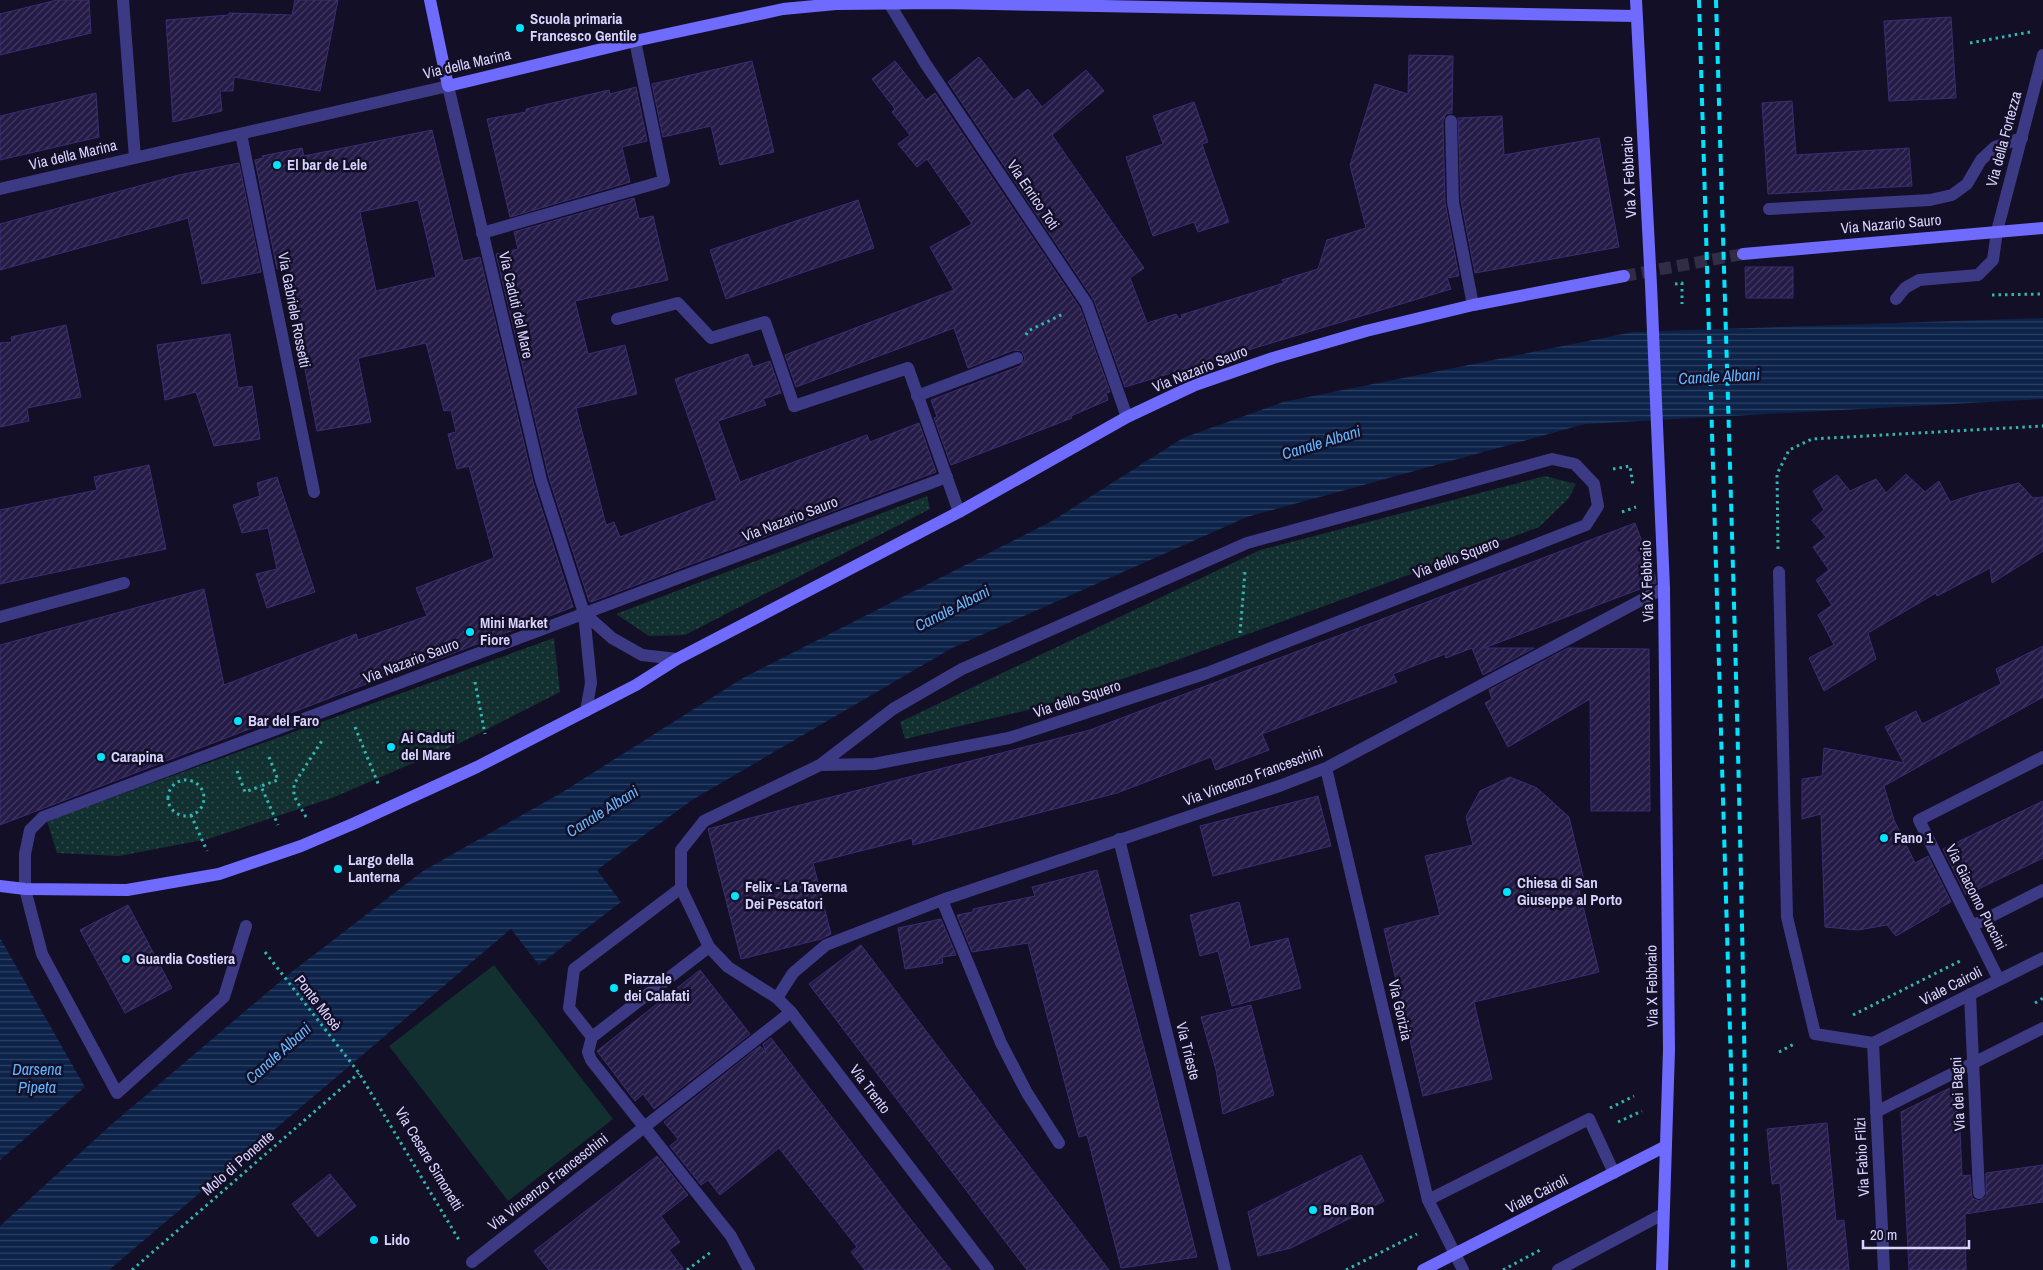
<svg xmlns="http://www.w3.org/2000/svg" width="2043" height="1270" font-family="'Archivo Narrow',sans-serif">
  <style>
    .park { fill: url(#park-dots) }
    .garden { fill: #12302f }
    .water { fill: url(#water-rules) }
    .building { fill: url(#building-hatch); stroke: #3b2d73; fill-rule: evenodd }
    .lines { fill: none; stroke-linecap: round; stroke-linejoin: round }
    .secondary-tunnel { stroke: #312d47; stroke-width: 12; stroke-dasharray: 12 6; stroke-linecap: butt }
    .path { stroke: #2fb8b0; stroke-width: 3; stroke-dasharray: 2.5 4; stroke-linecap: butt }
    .lane { stroke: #3d3a85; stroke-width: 12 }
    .street { stroke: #3d3a85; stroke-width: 12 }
    .secondary { stroke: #6f6bff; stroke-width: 12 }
    .rail { stroke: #00e5ff; stroke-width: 4; stroke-dasharray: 8 6; stroke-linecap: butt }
    .poi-dot { fill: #00e5ff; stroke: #130f26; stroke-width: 2 }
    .labels { text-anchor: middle; stroke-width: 5; stroke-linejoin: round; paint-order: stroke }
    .poi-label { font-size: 15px; font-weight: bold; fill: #d9d4ff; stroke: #130f26; text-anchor: start }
    .street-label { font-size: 15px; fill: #d9d4ff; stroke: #130f26 }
    .water-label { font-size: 16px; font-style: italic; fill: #62b6ff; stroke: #130f26 }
  </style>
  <defs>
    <pattern id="park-dots" width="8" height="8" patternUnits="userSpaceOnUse" patternTransform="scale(1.25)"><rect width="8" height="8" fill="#12302f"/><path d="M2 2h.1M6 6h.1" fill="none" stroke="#344d4e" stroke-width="1.8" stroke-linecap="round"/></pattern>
    <pattern id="water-rules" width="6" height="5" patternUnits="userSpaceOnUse" patternTransform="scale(1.25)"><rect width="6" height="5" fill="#0c2248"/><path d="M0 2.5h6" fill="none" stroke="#2f4163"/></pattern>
    <pattern id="building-hatch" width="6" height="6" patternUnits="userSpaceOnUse" patternTransform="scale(1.25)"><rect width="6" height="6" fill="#241b47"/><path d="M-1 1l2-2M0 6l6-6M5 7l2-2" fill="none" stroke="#433b63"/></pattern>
  </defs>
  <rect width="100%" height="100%" fill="#130f26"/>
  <!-- park -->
  <path class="park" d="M 1545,476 L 1576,484 L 1569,498 L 1539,527 L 1161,666 L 1032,709 L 905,739 L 900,722 L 1260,550 Z
    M 927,496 L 930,509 L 685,635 L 649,636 L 616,614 Z
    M 554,638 L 560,692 L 462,742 L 332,798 L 208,839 L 119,856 L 57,853 L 47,821 Z"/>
  <!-- garden -->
  <path class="garden" d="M 494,965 L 613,1119 L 508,1201 L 389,1046 Z"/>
  <!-- water -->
  <path class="water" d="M 2043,318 L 2043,399 L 1585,424 L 1247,517 L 952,648 L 692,800 L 597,870 L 621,902 L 539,965 L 511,929 L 109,1270 L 0,1270 L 0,1226 L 112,1124 L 289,974 L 423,871 L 561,793 L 743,678 L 1052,521 L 1183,438 L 1283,402 L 1633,332 Z
    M 0,938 L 85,1087 L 0,1160 Z"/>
  <!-- building -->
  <path class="building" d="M 57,0 L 89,0 L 91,33 L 0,55 L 0,14 Z
    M 295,0 L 338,0 L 320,91 L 234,77 L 233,91 L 220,91 L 222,111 L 173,122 L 166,20 L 229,15 L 229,13 L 292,15 Z
    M 1951,17 L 1956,98 L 1889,101 L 1884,21 Z
    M 1409,55 L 1453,56 L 1452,113 L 1446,114 L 1443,121 L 1445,202 L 1459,276 L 1447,278 L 1451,289 L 1125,387 L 1094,300 L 948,82 L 979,57 L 1014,100 L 1028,89 L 1042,107 L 1086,70 L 1104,91 L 1052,135 L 1144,268 L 1130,278 L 1147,323 L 1176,314 L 1179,319 L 1182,318 L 1181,315 L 1284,283 L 1282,280 L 1318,269 L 1327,240 L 1366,228 L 1350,165 L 1375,84 L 1408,94 Z
    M 752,61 L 774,152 L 720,165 L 711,126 L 663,137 L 652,84 Z
    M 895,61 L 926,100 L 935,93 L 1080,308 L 1110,392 L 1106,393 L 1108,400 L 1071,416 L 1072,418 L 951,465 L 934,418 L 937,417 L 931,400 L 1020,366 L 1025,359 L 1022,351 L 1014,350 L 968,368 L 954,328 L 796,387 L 785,355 L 954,290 L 930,247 L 972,224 L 927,159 L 917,167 L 898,144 L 910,135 L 892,112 L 895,109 L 872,79 Z
    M 636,87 L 647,141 L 622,147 L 630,182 L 510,217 L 487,119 L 526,112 L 526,109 L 609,90 L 610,94 Z
    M 96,93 L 99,137 L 0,160 L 0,116 Z
    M 1792,101 L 1796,155 L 1909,148 L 1912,186 L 1768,194 L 1762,103 Z
    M 1194,102 L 1208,142 L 1202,144 L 1229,222 L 1198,232 L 1194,222 L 1153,236 L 1126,157 L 1163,144 L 1153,116 Z
    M 1502,116 L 1504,155 L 1599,138 L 1619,247 L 1475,273 L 1461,201 L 1458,118 Z
    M 432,130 L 463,261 L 480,257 L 533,482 L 573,607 L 443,657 L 374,681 L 0,825 L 0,645 L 204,589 L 224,685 L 356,634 L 358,640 L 427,616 L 416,588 L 494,558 L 469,466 L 457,469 L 448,434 L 456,432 L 451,410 L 444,411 L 426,343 L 358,358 L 371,422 L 317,431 L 285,267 L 277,269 L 255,160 L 263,158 L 262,156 L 302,148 L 304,156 ZM 418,200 L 436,277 L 376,291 L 360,212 Z
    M 239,163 L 261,272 L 202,284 L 188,218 L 0,270 L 0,224 L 179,175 Z
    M 634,198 L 639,219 L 653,216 L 668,280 L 575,301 L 588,354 L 625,345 L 637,394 L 576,408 L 606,525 L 614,522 L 620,537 L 717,500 L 675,379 L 748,354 L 753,367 L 770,361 L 781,393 L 763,399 L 766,405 L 718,421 L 740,482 L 867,435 L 870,442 L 919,423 L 936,472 L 591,602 L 589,601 L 549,478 L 496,254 L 518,249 L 514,232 Z
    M 858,200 L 874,248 L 726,299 L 710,250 Z
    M 1745,267 L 1793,267 L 1793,298 L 1746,298 Z
    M 66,325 L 81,397 L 27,408 L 29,421 L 0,427 L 0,343 L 12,342 L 11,337 Z
    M 230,334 L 238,388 L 252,386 L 260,439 L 214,446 L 196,392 L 165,400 L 157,345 Z
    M 149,465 L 166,549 L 0,584 L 0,510 L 97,490 L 94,477 Z
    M 1906,474 L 1925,492 L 1939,481 L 1950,502 L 1975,494 L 2019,483 L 2033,498 L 2043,497 L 2043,551 L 1992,583 L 1990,568 L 1937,596 L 1936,593 L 1868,633 L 1876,659 L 1824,691 L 1809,658 L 1834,645 L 1818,615 L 1832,605 L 1816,580 L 1829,570 L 1813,547 L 1826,537 L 1812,520 L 1824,510 L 1813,491 L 1837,475 L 1850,491 L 1876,479 L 1886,493 Z
    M 277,477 L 315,592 L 267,608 L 256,574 L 277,569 L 268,528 L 242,533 L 233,505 L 260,496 L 257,483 Z
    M 1635,523 L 1655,576 L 1656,583 L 1484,648 L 1534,648 L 1483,675 L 1472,648 L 1446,658 L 1445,654 L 1393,674 L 1397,682 L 1262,734 L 1269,750 L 1216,770 L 1211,757 L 1117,793 L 913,845 L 912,838 L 813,863 L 831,934 L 821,939 L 741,959 L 708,829 L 1090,730 Z
    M 2043,646 L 2043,697 L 1884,786 L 1894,820 L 1915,863 L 1928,856 L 1951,902 L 1938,909 L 1939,911 L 1896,936 L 1887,925 L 1858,930 L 1825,927 L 1821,814 L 1802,819 L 1802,779 L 1822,776 L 1824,748 L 1904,763 L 1885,727 L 1916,711 L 1922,724 L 2001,684 L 1996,669 Z
    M 1568,648 L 1649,649 L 1650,811 L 1591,811 L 1590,699 L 1508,747 L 1485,703 L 1492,699 L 1489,690 Z
    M 1510,777 L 1537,788 L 1569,817 L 1584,880 L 1577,881 L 1599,972 L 1474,1002 L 1492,1079 L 1423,1096 L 1384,929 L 1440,915 L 1425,856 L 1473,845 L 1466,817 L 1480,791 Z
    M 1318,796 L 1331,846 L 1213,876 L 1200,826 Z
    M 2043,801 L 2043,858 L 1966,895 L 1943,849 Z
    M 1097,870 L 1148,1063 L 1197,1257 L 1121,1268 L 1087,1135 L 1079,1137 L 1028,943 L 972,952 L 957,915 L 973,912 L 973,909 L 1035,896 L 1032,887 Z
    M 1239,902 L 1250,947 L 1288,938 L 1301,988 L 1232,1006 L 1218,951 L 1200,956 L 1190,915 Z
    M 128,905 L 172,988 L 125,1013 L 80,930 Z
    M 941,919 L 956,955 L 942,957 L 943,963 L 905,969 L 898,928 Z
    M 861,945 L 920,1023 L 1109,1270 L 1027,1270 L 850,1038 L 809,984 Z
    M 700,970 L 750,1034 L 654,1109 L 643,1094 L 635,1101 L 597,1051 Z
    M 1251,1005 L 1274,1095 L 1223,1114 L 1216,1070 L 1201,1017 Z
    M 771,1038 L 904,1211 L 951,1270 L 865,1270 L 851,1252 L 857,1247 L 779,1148 L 720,1195 L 708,1180 L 701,1185 L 670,1146 L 678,1139 L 664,1122 L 760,1046 L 766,1053 L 763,1044 Z
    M 1958,1084 L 1962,1176 L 1970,1175 L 1972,1198 L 1979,1201 L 1986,1197 L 1986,1173 L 2043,1165 L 2043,1202 L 1965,1214 L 1966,1270 L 1909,1270 L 1901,1112 Z
    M 1827,1123 L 1836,1221 L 1844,1220 L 1849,1270 L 1788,1270 L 1780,1183 L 1772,1184 L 1767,1129 Z
    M 1361,1155 L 1384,1201 L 1291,1248 L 1258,1256 L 1248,1212 Z
    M 657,1156 L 688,1195 L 661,1216 L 680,1242 L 669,1250 L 684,1270 L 549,1270 L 534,1251 Z
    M 330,1174 L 356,1206 L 318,1237 L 292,1204 Z"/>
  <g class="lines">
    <!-- secondary-tunnel -->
    <path class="secondary-tunnel" d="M 1624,276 L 1743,254"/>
    <!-- path -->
    <path class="path" d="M 1970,43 L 2030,32
      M 1675,284 L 1682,283 L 1682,304
      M 1992,295 L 2043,294
      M 1026,335 L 1028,331 L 1063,314
      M 1613,469 L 1630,466 L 1633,486
      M 1622,512 L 1636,507
      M 1778,549 L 1777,474 L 1789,450 L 1812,439 L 2043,426
      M 1240,633 L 1245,572
      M 475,682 L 485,734
      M 355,727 L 379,786
      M 269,757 L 278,780 L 261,786 L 278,825
      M 237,771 L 245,792 L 261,786
      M168 798a18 18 0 1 1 36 0a18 18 0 1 1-36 0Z
      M 191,815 L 207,851
      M 306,817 L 294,796 L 294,784 L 323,739
      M 265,952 L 359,1073 L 459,1240
      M 2035,1003 L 2043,998
      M 1853,1015 L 1962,960
      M 1779,1052 L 1794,1044
      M 1610,1108 L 1634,1096
      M 1618,1122 L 1642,1111
      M 132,1270 L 359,1073
      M 687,1270 L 711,1252
      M 1346,1270 L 1417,1234
      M 1503,1270 L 1542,1249"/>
    <!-- lane -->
    <path class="lane" d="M 1769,209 L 1930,200 L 1952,195 L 1967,184 L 1981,160 L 1995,147 L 2022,138
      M 482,233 L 664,181 L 635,41
      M 1896,299 L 1905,288 L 1919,280 L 1978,275 L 1993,260 L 1997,231
      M 617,319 L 678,303 L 711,338 L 765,322 L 794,406
      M 1779,572 L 1787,917 L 1815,1034 L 1873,1043
      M 0,617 L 124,583
      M 246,926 L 224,997 L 117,1093 L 42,954 L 25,889 L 25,854 L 30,830 L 43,817 L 947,477
      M 1972,926 L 2043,890
      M 592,1037 L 569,1008 L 574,969 L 681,888
      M 1876,1112 L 2043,1028
      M 1428,1200 L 1589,1119 L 1614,1173
      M 1455,1254 L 1463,1270
      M 1558,1270 L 1663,1214"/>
    <!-- street -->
    <path class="street" d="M 123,0 L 135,158
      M 889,3 L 925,63 L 1087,304 L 1127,417
      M 1451,121 L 1453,202 L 1473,305
      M 241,134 L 314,492
      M 0,189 L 448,86 L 541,480 L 584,613 L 591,683 L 586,711
      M 1997,231 L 2043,55
      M 917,396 L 1017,358
      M 794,406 L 908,368 L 959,512
      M 584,613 L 612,638 L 642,655 L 677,659
      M 820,765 L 893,709 L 962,669 L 1247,543 L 1552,459 L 1575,464 L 1594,484 L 1598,506 L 1586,525 L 1207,673 L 1009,738 L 874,764 L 820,765 L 704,821 L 681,850 L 681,888 L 709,947 L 728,967 L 777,998 L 791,1012 L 988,1270
      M 1326,768 L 1428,1200 L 1455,1254
      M 1119,839 L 1225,1270
      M 942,900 L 1001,1043 L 1027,1093 L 1059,1143
      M 709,947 L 592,1037 L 588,1052 L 591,1060 L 731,1236 L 749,1270
      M 1999,980 L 1919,820 L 2043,757
      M 1970,994 L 1979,1193
      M 777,998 L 793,973 L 826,945 L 942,900 L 1282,785 L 1326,768 L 1664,588
      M 472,1262 L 791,1012
      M 1884,1270 L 1873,1043 L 2043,958"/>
    <!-- secondary -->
    <path class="secondary" d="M 430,0 L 448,86 L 635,41 L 783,9 L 836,4 L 942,3 L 1636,16
      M 1636,0 L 1651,285 L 1664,588 L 1669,1050 L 1662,1270
      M 1743,254 L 2043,228
      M 0,886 L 25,889 L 127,890 L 219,874 L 301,846 L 355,823 L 477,767 L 636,685 L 677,659 L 959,512 L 1127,417 L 1195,385 L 1273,358 L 1366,331 L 1473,305 L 1624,276
      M 1423,1270 L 1666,1146"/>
    <!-- rail -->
    <path class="rail" d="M 1699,0 L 1732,1098 L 1733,1270
      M 1716,0 C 1728,423 1744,847 1747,1270"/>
  </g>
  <!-- markers -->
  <g class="poi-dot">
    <circle cx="520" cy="28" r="5"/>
    <circle cx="277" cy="165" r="5"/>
    <circle cx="470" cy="632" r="5"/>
    <circle cx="238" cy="721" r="5"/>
    <circle cx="391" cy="747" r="5"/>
    <circle cx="101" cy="757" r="5"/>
    <circle cx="1884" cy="838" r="5"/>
    <circle cx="338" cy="869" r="5"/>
    <circle cx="1507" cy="892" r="5"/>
    <circle cx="735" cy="896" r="5"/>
    <circle cx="126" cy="959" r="5"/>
    <circle cx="614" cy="988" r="5"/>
    <circle cx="1313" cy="1210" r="5"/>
    <circle cx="374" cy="1240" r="5"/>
  </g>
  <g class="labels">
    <!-- poi labels -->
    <g class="poi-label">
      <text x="530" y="24">Scuola primaria<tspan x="530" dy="17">Francesco Gentile</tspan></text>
      <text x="287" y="170">El bar de Lele</text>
      <text x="480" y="628">Mini Market<tspan x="480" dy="17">Fiore</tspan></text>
      <text x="248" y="726">Bar del Faro</text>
      <text x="401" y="743">Ai Caduti<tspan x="401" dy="17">del Mare</tspan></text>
      <text x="111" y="762">Carapina</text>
      <text x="1894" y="843">Fano 1</text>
      <text x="348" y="865">Largo della<tspan x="348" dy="17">Lanterna</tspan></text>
      <text x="1517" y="888">Chiesa di San<tspan x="1517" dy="17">Giuseppe al Porto</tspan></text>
      <text x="745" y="892">Felix - La Taverna<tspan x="745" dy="17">Dei Pescatori</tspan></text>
      <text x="136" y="964">Guardia Costiera</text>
      <text x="624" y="984">Piazzale<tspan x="624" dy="17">dei Calafati</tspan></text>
      <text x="1323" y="1215">Bon Bon</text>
      <text x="384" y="1245">Lido</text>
    </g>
    <!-- street labels -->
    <g class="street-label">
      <text transform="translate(467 64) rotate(-13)" y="5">Via della Marina</text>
      <text transform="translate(2004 139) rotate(-75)" y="5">Via della Fortezza</text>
      <text transform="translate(73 155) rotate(-13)" y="5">Via della Marina</text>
      <text transform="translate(1629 177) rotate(-93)" y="5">Via X Febbraio</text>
      <text transform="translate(1033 195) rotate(56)" y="5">Via Enrico Toti</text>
      <text transform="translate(1891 224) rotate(-5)" y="5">Via Nazario Sauro</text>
      <text transform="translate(516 305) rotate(77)" y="5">Via Caduti del Mare</text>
      <text transform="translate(294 310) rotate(79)" y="5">Via Gabriele Rossetti</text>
      <text transform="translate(1200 369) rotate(-22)" y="5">Via Nazario Sauro</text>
      <text transform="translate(790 519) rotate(-21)" y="5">Via Nazario Sauro</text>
      <text transform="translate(1456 558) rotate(-21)" y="5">Via dello Squero</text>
      <text transform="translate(1647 581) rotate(-92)" y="5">Via X Febbraio</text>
      <text transform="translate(411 661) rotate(-21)" y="5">Via Nazario Sauro</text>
      <text transform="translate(1077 699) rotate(-18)" y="5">Via dello Squero</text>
      <text transform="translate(1253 776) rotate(-20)" y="5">Via Vincenzo Franceschini</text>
      <text transform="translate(1976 897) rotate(63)" y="5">Via Giacomo Puccini</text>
      <text transform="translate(1652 986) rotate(-91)" y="5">Via X Febbraio</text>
      <text transform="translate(1951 986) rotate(-27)" y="5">Viale Cairoli</text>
      <text transform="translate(318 1003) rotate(52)" y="5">Ponte Mosè</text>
      <text transform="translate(1400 1010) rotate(77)" y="5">Via Gorizia</text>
      <text transform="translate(1188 1051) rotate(76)" y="5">Via Trieste</text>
      <text transform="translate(870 1089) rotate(53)" y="5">Via Trento</text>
      <text transform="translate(1958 1094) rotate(-93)" y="5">Via dei Bagni</text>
      <text transform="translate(1862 1157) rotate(-93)" y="5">Via Fabio Filzi</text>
      <text transform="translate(429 1159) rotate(59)" y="5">Via Cesare Simonetti</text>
      <text transform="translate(238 1163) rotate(-41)" y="5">Molo di Ponente</text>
      <text transform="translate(548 1182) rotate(-38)" y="5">Via Vincenzo Franceschini</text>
      <text transform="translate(1537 1194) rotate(-27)" y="5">Viale Cairoli</text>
    </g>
    <!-- water labels -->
    <g class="water-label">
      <text transform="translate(1719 376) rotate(-3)" y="6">Canale Albani</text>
      <text transform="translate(1321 442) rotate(-17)" y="6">Canale Albani</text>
      <text transform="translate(952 608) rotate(-27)" y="6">Canale Albani</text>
      <text transform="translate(602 811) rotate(-32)" y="6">Canale Albani</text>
      <text transform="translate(278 1053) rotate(-42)" y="6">Canale Albani</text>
      <text x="37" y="1075">Darsena<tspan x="37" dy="18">Pipeta</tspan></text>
    </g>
  </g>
  <!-- scale -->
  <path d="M1863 1240v8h106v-8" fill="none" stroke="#d9d4ff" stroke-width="2.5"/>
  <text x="1870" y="1240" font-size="15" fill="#d9d4ff" stroke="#130f26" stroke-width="4" paint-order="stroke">20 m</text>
</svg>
